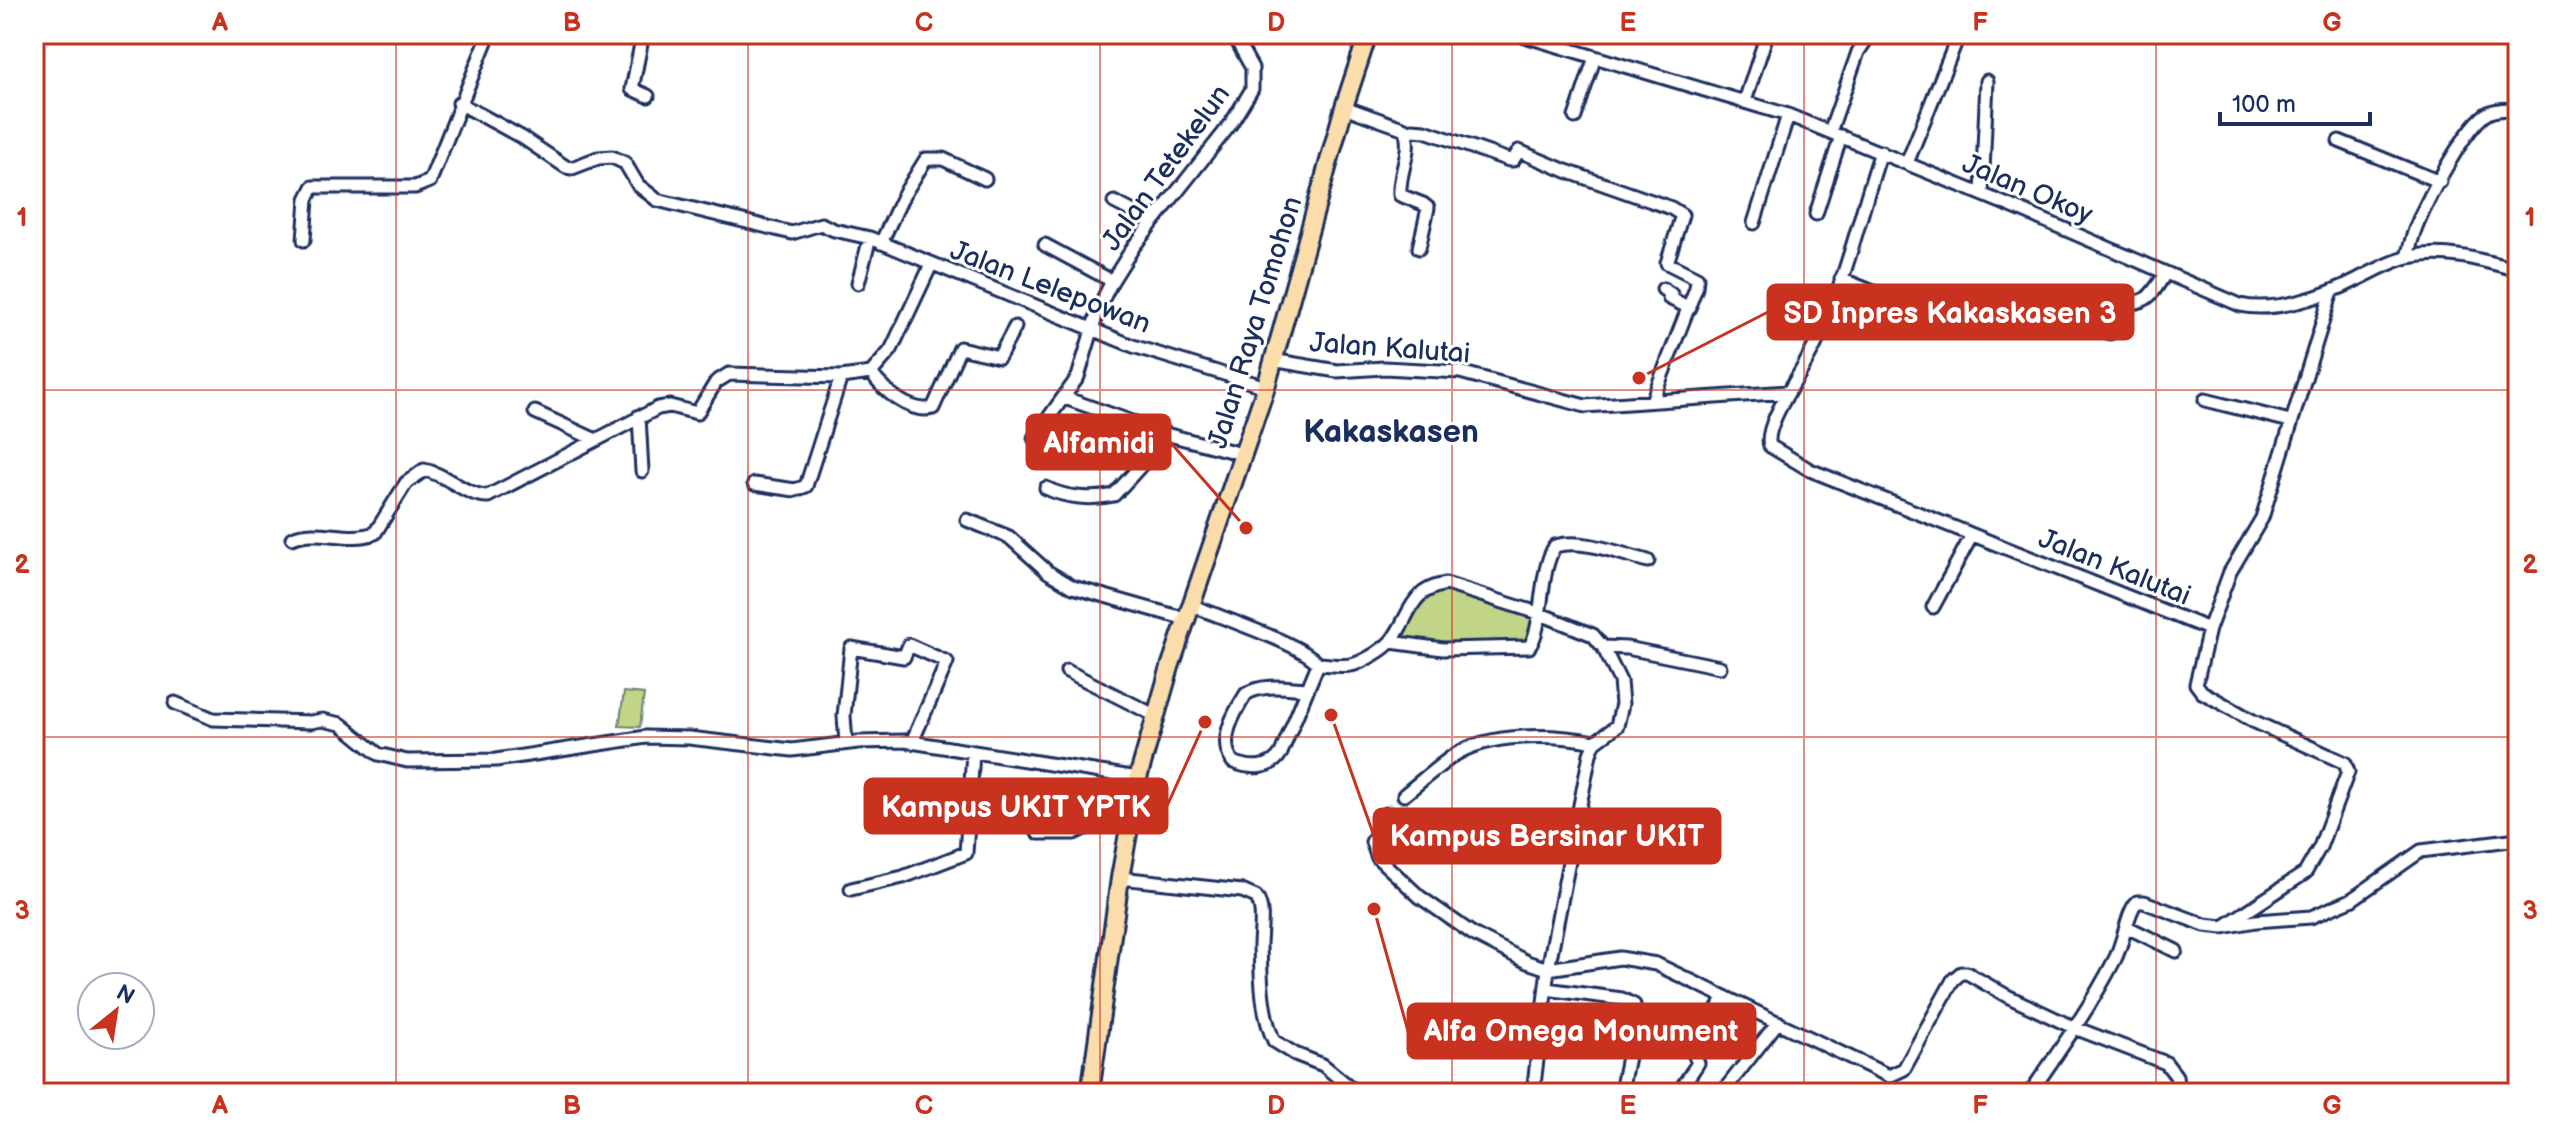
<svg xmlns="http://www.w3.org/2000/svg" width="2552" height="1127" font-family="'Balsamiq Sans',sans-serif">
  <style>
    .green { fill: #c2d488; stroke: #6e8273; stroke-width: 2 }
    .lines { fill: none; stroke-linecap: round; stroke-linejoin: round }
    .minor-tunnel { stroke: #d1d5df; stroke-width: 11; stroke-dasharray: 11 5.5; stroke-linecap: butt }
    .minor-casing { stroke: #1b2f5e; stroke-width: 17 }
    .highway-casing { stroke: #1b2f5e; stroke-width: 22 }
    .minor { stroke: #fff; stroke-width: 11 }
    .highway { stroke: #faddab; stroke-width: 16 }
    .grid { fill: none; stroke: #c8321e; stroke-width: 2; stroke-opacity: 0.55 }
    .labels { text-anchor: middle; stroke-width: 6; stroke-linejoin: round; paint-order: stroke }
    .street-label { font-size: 28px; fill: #1b2f5e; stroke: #fff }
    .quarter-label { font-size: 32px; font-weight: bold; fill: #1b2f5e; stroke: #fff }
    .leader { fill: none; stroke: #c8321e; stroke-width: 3 }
    .callout-dot { fill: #c8321e; stroke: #fff; stroke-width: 3 }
    .callout { fill: #c8321e; stroke: #c8321e; stroke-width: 3 }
    .callout-label { font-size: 30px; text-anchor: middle; font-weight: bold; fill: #fff }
    .neatline { fill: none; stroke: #c8321e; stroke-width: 3 }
    .grid-label { font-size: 26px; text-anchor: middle; font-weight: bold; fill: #c8321e }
  </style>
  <rect width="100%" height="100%" fill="#fff"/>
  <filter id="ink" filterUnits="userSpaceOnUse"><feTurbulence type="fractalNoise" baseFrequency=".0125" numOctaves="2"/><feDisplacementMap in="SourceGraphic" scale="16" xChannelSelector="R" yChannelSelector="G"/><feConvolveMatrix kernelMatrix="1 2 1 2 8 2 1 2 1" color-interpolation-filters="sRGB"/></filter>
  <g filter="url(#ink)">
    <!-- green -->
    <path class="green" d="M 1434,586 L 1538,613 L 1529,647 L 1391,642 L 1413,603 Z
      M 624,692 L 644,694 L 640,727 L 619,726 Z"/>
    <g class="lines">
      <!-- minor-tunnel -->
      <path class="minor-tunnel" d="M 1386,814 L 1404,795"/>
      <!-- minor casing -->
      <g class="minor-casing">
        <path id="minor" d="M 643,34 L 632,89 L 648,96
          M 1518,34 L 1788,115 L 2025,212 L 2240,305 C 2275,313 2326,296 2358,279 C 2375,271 2391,261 2409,257 C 2446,249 2482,260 2518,270
          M 1745,101 L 1767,34
          M 459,103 L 523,138 L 566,167 L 572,168 L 598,158 L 612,157 L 625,163 L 638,185 L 657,200 L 792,233 L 821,224 L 834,230 L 870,238 L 1133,346 L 1266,387
          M 1344,107 L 1405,129 C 1413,152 1398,172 1400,195 L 1423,204 L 1428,208 L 1419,248
          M 1575,117 L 1595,57
          M 1407,132 L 1412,130 L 1425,131 L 1509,160 L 1513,160 L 1519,151 L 1566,171 L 1671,208 L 1682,215 L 1667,263 L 1697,278 L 1696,288 L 1652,401
          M 1830,132 L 1858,52 L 1870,34
          M 2339,141 L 2440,182
          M 1881,152 C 1857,222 1843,298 1806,362 C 1797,380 1763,427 1770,446 L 1810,470 L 2209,629
          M 1907,163 L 1959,34
          M 1982,194 L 1987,81
          M 1114,202 L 1153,222
          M 1816,214 L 1841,136
          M 1754,223 L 1788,115
          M 304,240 L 307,199 L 313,187 L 415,187 L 430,181 L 489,34
          M 881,243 L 903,196 L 926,159 L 943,159 L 985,179
          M 1045,245 L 1112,281
          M 2407,257 C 2410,246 2413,233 2418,222 C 2428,198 2467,124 2488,113 C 2498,108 2508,110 2518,109
          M 1841,279 L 1896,301
          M 858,283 L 870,238
          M 1663,289 L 1671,294 L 1669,298 L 1690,308
          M 2110,333 L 2119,305 C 2148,302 2149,299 2165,274
          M 1272,360 L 1337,371 L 1384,368 L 1460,372 L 1585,406 L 1788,392
          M 871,373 C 883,390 910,414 933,408 L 960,348 L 999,357 L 1015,327
          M 1065,398 L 1169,435 L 1242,454
          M 2205,400 L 2290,421
          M 535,412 L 596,440
          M 639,416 L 642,471
          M 1034,438 L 1078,377 L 1099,307 L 1112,281 L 1134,246 L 1230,125 L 1252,89 L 1252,68 L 1233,34
          M 754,484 L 795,490 L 806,486 L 841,377
          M 1046,488 C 1066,498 1092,500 1114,495 L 1169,435
          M 967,520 L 1009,537 L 1048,572 L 1073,587 L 1186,619
          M 292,538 C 318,527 348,543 375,533 L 406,483 L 424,470 C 447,474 465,496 488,496 L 658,408 L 670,406 L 697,413 L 716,382 L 729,374 L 841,377 L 871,373 L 891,350 L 931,265
          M 1191,605 C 1218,617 1303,644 1318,664 C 1330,664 1343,668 1355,664 C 1366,660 1385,649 1392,640 C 1411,615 1409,590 1446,584 L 1538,613 L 1593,635 L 1603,647 L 1620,681 L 1622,704 L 1617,726 L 1595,742 L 1590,754 L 1548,969 L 1533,1093
          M 1933,607 L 1972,535
          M 1391,642 L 1443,649 L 1529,647 C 1544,628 1538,573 1555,546 C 1584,538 1620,554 1648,561
          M 1603,647 L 1627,648 L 1720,667
          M 1067,671 L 1156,716
          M 1308,689 C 1289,688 1262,683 1246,694 C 1234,713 1217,741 1233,762 C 1250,769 1271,770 1281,753 L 1318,664
          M 175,703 L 213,719 L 311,722 L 322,720 L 341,724 L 378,754 L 407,761 L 496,760 L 646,737 L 689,738 L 792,750 L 858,742 L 905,741 L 1138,778
          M 846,743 L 844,716 L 851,648 L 904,657 L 909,645 L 947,662 L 912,742
          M 1404,795 C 1420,782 1436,768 1453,756 C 1489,732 1554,734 1595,742
          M 1386,814 L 1372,842 L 1378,858 L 1420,897 L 1473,934 L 1527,962 L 1548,969 L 1620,958 L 1656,964 L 1889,1076 L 1904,1069 L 1953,980 L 1961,973 L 1967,973 L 2007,996 L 2075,1028 L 2166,1063 L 2176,1076 L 2178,1093
          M 1038,833 L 1074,833 L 1097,822 L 1129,823
          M 1120,878 L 1242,891 L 1256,897 C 1265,909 1260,931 1260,946 C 1261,976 1261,1013 1274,1041 L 1295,1054 L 1323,1065 L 1357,1093
          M 851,889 L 903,877 L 966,853 L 973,753
          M 2127,927 L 2176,951
          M 2223,927 L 2305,873 L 2320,847 L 2348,772 L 2345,763 L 2253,721 L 2202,692 L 2196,684 L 2209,629 L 2230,572 L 2262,518 L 2332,291
          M 1546,989 L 1622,999 L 1634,1005 L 1635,1021 L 1621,1092
          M 1434,1093 C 1447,1084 1455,1088 1468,1093
          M 1678,1093 L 1698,1063 L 1692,1049 L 1725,997
          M 1722,1093 L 1778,1022
          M 2030,1093 C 2060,1050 2091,1006 2115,959 C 2123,944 2128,910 2137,902 L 2144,902 L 2205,925 L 2223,927 L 2256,921 L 2311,917 L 2351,900 L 2421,851 L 2518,839"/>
      </g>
      <!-- highway casing -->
      <g class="highway-casing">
        <path id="highway" d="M 1090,1093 L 1120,878 L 1138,778 L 1170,667 L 1266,387 L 1344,107 L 1368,34"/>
      </g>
      <!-- minor -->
      <use href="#minor" class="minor"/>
      <!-- highway -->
      <use href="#highway" class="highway"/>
    </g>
  </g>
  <!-- grid -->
  <path class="grid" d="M 396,34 L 396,1093M 748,34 L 748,1093M 1100,34 L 1100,1093M 1452,34 L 1452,1093M 1804,34 L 1804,1093M 2156,34 L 2156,1093M 34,390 L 2518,390M 34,737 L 2518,737"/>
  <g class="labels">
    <!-- street labels -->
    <g class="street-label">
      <text transform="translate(1165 167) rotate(-54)" y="10">Jalan Tetekelun</text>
      <text transform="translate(2028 188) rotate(23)" y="10">Jalan Okoy</text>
      <text transform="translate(1051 286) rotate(21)" y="10">Jalan Lelepowan</text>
      <text transform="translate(1254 322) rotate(-73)" y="10">Jalan Raya Tomohon</text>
      <text transform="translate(1390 347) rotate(4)" y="10">Jalan Kalutai</text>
      <text transform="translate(2115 566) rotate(22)" y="10">Jalan Kalutai</text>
    </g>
    <!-- quarter labels -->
    <g class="quarter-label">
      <text x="1391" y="442">Kakaskasen</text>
    </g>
  </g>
  <!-- callouts -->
  <path class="leader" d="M1639 378L1768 312M1246 528L1170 442M1205 722L1167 806M1331 715L1374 836M1374 909L1408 1031"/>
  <g class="callout-dot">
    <circle cx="1639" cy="378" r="8"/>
    <circle cx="1246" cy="528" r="8"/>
    <circle cx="1205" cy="722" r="8"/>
    <circle cx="1331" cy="715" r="8"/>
    <circle cx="1374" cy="909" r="8"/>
  </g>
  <g class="callout">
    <rect x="1768" y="285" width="365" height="54" rx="8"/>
    <rect x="1027" y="415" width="143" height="54" rx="8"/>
    <rect x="865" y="779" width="302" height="54" rx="8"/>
    <rect x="1374" y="809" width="346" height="54" rx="8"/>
    <rect x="1408" y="1004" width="347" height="54" rx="8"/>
  </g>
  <g class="callout-label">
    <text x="1950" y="323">SD Inpres Kakaskasen 3</text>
    <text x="1099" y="453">Alfamidi</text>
    <text x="1016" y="817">Kampus UKIT YPTK</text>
    <text x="1547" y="846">Kampus Bersinar UKIT</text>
    <text x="1581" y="1041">Alfa Omega Monument</text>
  </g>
  <!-- margin -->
  <rect width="2552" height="1127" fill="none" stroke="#fff" stroke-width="88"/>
  <!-- north arrow -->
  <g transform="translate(116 1011) rotate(30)"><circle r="38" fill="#ffffff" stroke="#a4acbf" stroke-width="2"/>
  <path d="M0-6L14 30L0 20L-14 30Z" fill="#c8321e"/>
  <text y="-12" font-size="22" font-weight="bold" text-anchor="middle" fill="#1b2f5e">N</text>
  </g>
  <!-- scale -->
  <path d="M2220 112v12h150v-12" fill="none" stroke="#1b2f5e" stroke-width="4"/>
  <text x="2232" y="112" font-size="24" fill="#1b2f5e" stroke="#ffffff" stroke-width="6" paint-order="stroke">100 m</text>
  <rect x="44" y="44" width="2464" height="1039" class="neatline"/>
  <g class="grid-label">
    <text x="220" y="31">A</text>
    <text x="572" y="31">B</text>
    <text x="924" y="31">C</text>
    <text x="1276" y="31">D</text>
    <text x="1628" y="31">E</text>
    <text x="1980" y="31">F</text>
    <text x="2332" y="31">G</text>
    <text x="22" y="226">1</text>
    <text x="2530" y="226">1</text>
    <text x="22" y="573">2</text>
    <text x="2530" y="573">2</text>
    <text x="22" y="919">3</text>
    <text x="2530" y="919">3</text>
    <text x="220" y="1114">A</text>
    <text x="572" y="1114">B</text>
    <text x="924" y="1114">C</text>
    <text x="1276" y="1114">D</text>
    <text x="1628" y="1114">E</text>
    <text x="1980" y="1114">F</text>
    <text x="2332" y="1114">G</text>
  </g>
</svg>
